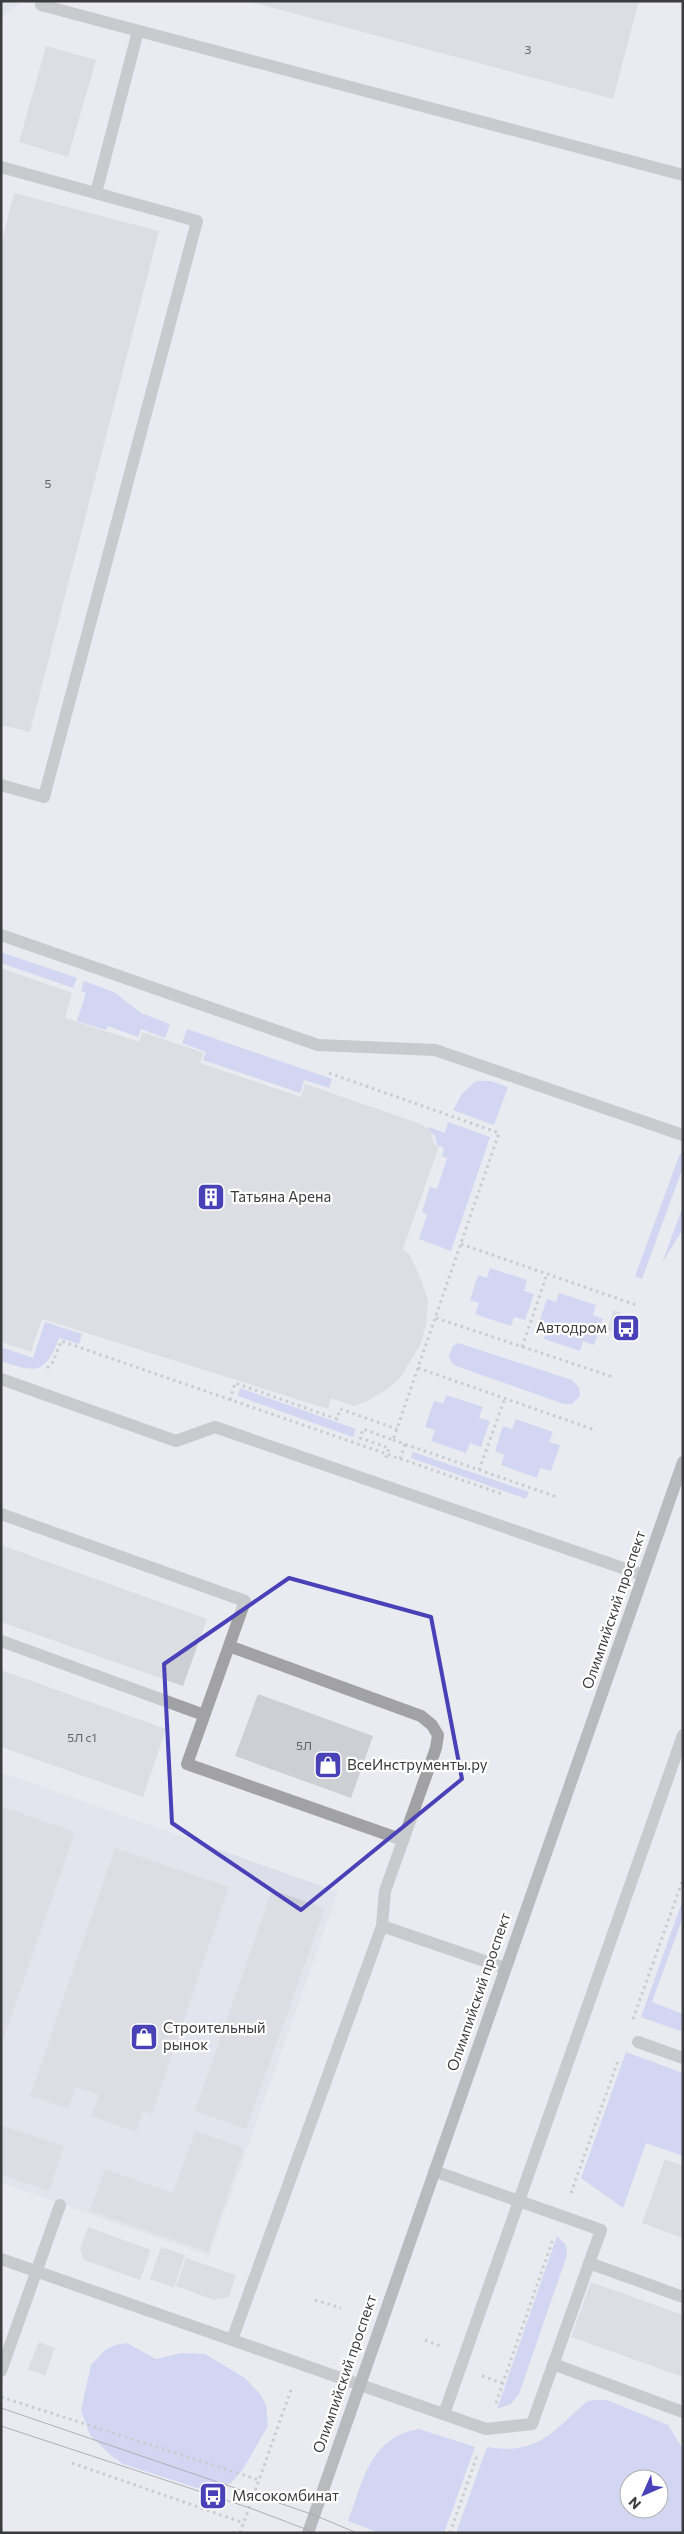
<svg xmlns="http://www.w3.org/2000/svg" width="684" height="2534" font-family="Commissioner,sans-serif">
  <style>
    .built { fill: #dcdeea }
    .green { fill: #b6bcf3; fill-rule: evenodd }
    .building { fill: #cecfd4 }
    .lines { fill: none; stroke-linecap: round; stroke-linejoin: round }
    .path { stroke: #a5a6a9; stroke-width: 3; stroke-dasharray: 2.5 4; stroke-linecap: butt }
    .lane { stroke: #a2a2a4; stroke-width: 12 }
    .secondary { stroke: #7e7e82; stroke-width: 12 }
    .tram { stroke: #666769; stroke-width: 1 }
    .marked { fill: none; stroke: #4941b7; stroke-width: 4; stroke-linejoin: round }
    .labels { text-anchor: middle; stroke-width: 4.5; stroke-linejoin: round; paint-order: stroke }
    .number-label { font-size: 12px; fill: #606164 }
    .poi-label { font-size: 15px; fill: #3c3c3e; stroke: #fff; text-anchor: start }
    .street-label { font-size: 15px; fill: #3c3c3e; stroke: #fff }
  </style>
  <rect width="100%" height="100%" fill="#eaebf0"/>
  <!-- built -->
  <path class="built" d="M 1,1 L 19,1 L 18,5 L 1,18 Z
    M 1,1772 L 338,1892 L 209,2256 L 1,2183 Z"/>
  <!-- green -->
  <path class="green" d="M 1,952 L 77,978 L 73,988 L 1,963 Z
    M 84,981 L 114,992 L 141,1013 L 170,1024 L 165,1038 L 141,1029 L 138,1037 L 108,1026 L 106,1030 L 77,1021 L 86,993 L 81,991 Z
    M 187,1029 L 332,1079 L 329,1088 L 304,1080 L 300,1093 L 203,1060 L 206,1052 L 182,1043 Z
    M 476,1081 L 490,1081 L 508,1087 L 494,1125 L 453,1110 L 462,1094 Z
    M 448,1122 L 490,1137 L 451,1251 L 419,1239 L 427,1215 L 422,1212 L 430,1187 L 437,1189 L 447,1158 L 442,1156 L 444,1148 L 437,1145 L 435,1136 L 428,1129 L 429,1127 L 445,1133 Z
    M 683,1151 L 683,1167 L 642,1279 L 635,1276 L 679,1156 Z
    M 683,1206 L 683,1229 L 662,1263 Z
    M 490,1268 L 527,1280 L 524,1291 L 534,1294 L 525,1320 L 514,1317 L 511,1326 L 475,1314 L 479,1303 L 470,1300 L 478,1275 L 487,1278 Z
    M 559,1293 L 596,1305 L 593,1315 L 603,1319 L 594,1345 L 583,1341 L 580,1351 L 544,1339 L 547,1328 L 538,1325 L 547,1299 L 556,1302 Z
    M 45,1322 L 82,1334 L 79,1344 L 59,1338 C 45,1375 36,1373 1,1361 L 1,1347 L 33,1358 Z
    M 458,1343 L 572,1380 L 579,1388 L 580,1396 L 572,1404 L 564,1404 L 456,1366 L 451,1362 L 449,1356 L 453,1346 Z
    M 240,1388 L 356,1429 L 353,1437 L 238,1396 Z
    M 446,1395 L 483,1407 L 479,1418 L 490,1421 L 481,1447 L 470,1443 L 466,1453 L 431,1441 L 435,1430 L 425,1427 L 434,1401 L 443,1404 Z
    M 516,1419 L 553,1432 L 549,1442 L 560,1445 L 551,1471 L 540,1468 L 537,1478 L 501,1465 L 504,1455 L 495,1451 L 503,1426 L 512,1429 Z
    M 413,1452 L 529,1492 L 526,1499 L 411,1458 Z
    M 683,1899 L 683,1917 L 652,2002 L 683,2014 L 683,2032 L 641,2017 Z
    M 626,2052 L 683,2073 L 683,2156 L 646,2143 L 623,2208 L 581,2178 Z
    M 557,2236 L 566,2245 L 567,2255 L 519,2394 L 511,2404 L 497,2409 Z
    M 127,2343 L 156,2359 L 181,2353 L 205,2354 L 245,2378 L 260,2394 L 266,2405 L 268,2426 L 243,2469 L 231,2483 L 214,2489 L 197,2488 L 123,2464 L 109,2454 L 90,2435 L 81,2410 L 91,2365 L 105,2350 L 115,2345 Z
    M 596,2400 L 607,2400 L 668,2425 L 683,2449 L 683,2533 L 456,2533 L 487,2447 C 539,2456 553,2430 588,2401 ZM 629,2479 L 659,2479 L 659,2509 L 629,2509 Z
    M 419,2429 L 475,2447 L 444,2533 L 380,2533 L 348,2521 C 364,2480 369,2438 419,2429 Z"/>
  <!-- building -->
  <path class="building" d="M 247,1 L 639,1 L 613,99 Z
    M 46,46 L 96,60 L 68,157 L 19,142 Z
    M 14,193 L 159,231 L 30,732 L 1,725 L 1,244 Z
    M 1,968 L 72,993 L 65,1018 L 139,1042 L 142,1032 L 204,1053 L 200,1063 L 301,1097 L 305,1084 L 421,1124 L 431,1131 L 434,1144 L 439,1146 L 403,1249 L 410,1255 L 422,1282 L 428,1301 L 426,1326 L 420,1345 L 400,1378 L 388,1389 L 367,1401 L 354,1406 L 331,1398 L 328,1409 L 42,1319 L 31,1352 L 1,1342 Z
    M 614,1310 L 622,1313 L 616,1332 L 607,1330 Z
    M 1,1545 L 207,1619 L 183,1686 L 1,1622 Z
    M 1,1670 L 166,1729 L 143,1797 L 1,1747 Z
    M 258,1694 L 373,1736 L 351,1798 L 235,1756 Z
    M 1,1806 L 75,1832 L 2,2043 L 1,2043 Z
    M 115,1848 L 229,1887 L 152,2114 L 143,2111 L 136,2132 L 91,2116 L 99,2095 L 76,2087 L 68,2109 L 30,2096 Z
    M 272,1890 L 325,1908 L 246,2129 L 195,2111 Z
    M 1,2125 L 64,2146 L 49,2191 L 1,2175 Z
    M 195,2131 L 244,2148 L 208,2252 L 90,2211 L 105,2169 L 173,2193 Z
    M 665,2159 L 683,2166 L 683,2238 L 642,2223 Z
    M 88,2227 L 151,2250 L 140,2280 L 84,2260 L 80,2249 Z
    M 161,2247 L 185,2255 L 174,2288 L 150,2279 Z
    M 186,2258 L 236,2275 L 229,2297 L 214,2300 L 176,2286 Z
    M 591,2282 L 683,2315 L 683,2377 L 571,2337 Z
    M 39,2342 L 55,2348 L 45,2376 L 28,2369 Z"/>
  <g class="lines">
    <!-- path -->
    <path class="path" d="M 329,1073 L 499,1133 L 393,1440 L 363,1429 L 360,1438 L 389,1448 L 385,1460
      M 461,1244 L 639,1306
      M 436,1318 L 613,1377
      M 522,1347 L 547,1274
      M 47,1368 L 53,1362 L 61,1341 L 502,1494
      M 418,1368 L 595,1430
      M 230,1400 L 235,1383 L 337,1419 L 340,1409 L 397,1429
      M 393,1440 L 557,1497
      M 400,1459 L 405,1444
      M 479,1470 L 505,1398
      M 633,2019 L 683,1879
      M 571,2193 L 619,2058
      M 315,2300 L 341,2308
      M 425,2340 L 443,2347
      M 482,2376 L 502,2383
      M 1,2397 L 259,2480
      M 496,2403 L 553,2239
      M 72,2463 L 244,2523
      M 240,2533 L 291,2390
      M 450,2533 L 478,2453"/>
    <!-- lane -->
    <path class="lane" d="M 42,1 L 41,5 L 683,175
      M 1,167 L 197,221 L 44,797 L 1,785
      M 96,193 L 138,31
      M 1,935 L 318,1045 L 435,1050 L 683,1135
      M 1,1379 L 176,1441 L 215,1427 L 643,1575
      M 1,1514 L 245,1601 L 229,1646
      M 1,1641 L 204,1715
      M 382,1926 L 385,1891 L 436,1748 L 438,1735 L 432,1725 L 421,1716 L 229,1646 L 187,1764 L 403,1840
      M 638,2042 L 683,2058
      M 1,2259 L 486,2429 L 532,2424 L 601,2230 L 434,2171
      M 589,2263 L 683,2297
      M 232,2340 L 382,1926 L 505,1968
      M 553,2364 L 683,2412
      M 1,2371 L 60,2205
      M 444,2414 L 683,1735"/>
    <!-- secondary -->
    <path class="secondary" d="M 308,2533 L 683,1462"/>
    <!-- tram -->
    <path class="tram" d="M 1,2408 L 314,2515 L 357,2533
      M 1,2426 L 250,2508 L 316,2533"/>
  </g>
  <!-- marked area -->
  <path d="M0 0H684V2534H0ZM 289,1578 L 431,1617 L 462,1779 L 301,1910 L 172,1823 L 164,1664 Z" fill="#eaebf0" fill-opacity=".55" fill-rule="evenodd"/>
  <path class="marked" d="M 289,1578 L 431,1617 L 462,1779 L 301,1910 L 172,1823 L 164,1664 Z"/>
  <!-- icons -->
  <defs>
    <g id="building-square" transform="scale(1.4375)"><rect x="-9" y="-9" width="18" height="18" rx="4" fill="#4941b7" stroke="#fff"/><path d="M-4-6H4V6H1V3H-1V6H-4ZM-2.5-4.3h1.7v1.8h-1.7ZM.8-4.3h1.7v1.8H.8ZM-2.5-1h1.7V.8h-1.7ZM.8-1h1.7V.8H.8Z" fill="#fff"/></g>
    <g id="bus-square" transform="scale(1.4375)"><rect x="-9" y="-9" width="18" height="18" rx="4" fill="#4941b7" stroke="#fff"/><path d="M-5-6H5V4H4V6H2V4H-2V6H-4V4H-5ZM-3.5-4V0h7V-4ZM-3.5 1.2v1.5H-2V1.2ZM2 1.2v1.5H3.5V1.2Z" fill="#fff"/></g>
    <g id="shop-square" transform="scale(1.4375)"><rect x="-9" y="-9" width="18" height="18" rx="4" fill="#4941b7" stroke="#fff"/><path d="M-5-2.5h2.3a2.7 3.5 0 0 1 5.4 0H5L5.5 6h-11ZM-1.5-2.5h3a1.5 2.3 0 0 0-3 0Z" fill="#fff"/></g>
  </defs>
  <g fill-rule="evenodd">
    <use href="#building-square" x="211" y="1197"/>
    <use href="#bus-square" x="626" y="1328"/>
    <use href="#shop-square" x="328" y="1765"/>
    <use href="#shop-square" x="144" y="2037"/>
    <use href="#bus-square" x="213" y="2496"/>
  </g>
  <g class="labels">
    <!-- number labels -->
    <g class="number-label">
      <text x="528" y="54">3</text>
      <text x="48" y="488">5</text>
      <text x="82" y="1742">5Л с1</text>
      <text x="304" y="1750">5Л</text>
    </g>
    <!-- poi labels -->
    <g class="poi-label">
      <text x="230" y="1202">Татьяна Арена</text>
      <text x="607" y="1333" text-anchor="end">Автодром</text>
      <text x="347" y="1770">ВсеИнструменты.ру</text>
      <text x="163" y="2033">Строительный<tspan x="163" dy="17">рынок</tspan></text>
      <text x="232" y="2501">Мясокомбинат</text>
    </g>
    <!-- street labels -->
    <g class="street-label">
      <text transform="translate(614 1610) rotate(-71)" y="5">Олимпийский проспект</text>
      <text transform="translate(479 1992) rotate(-71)" y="5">Олимпийский проспект</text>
      <text transform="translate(345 2374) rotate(-71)" y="5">Олимпийский проспект</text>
    </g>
  </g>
  <!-- border -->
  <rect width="684" height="2534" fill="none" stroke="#3c3c3e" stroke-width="5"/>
  <!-- north arrow -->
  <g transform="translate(644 2494) rotate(225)"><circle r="24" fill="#ffffff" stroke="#b1b1b2"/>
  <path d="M0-4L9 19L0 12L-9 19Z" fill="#4941b7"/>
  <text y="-8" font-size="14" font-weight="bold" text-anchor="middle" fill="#3c3c3e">N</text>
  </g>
</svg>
